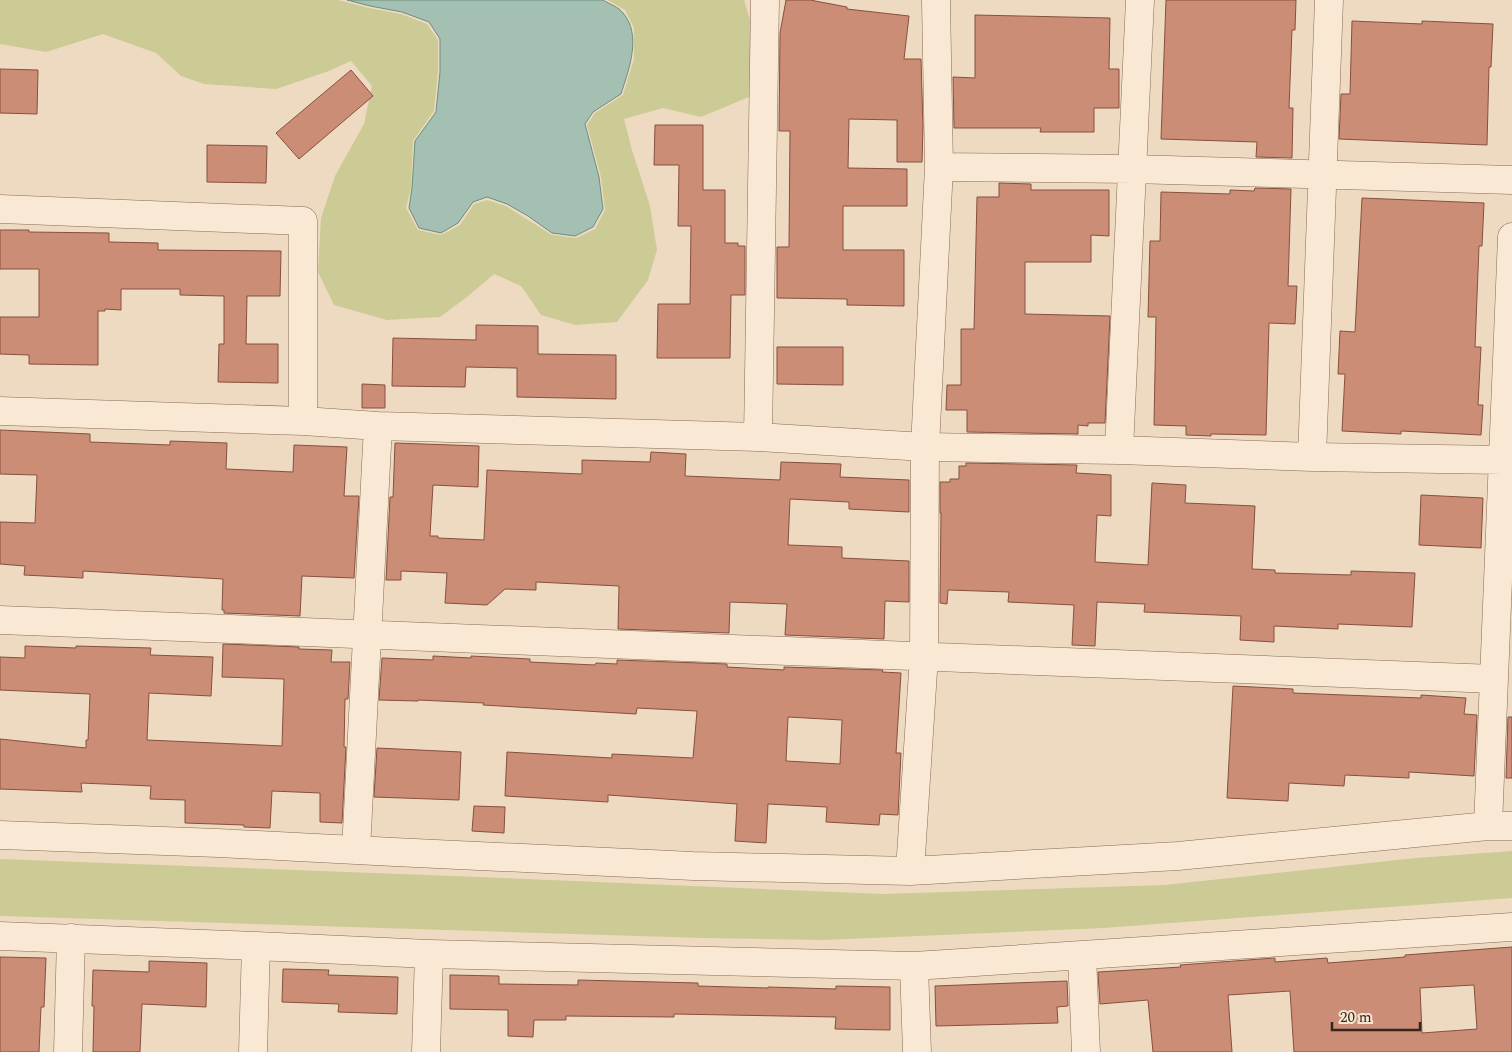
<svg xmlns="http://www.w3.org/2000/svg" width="1512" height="1052" font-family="Spectral,serif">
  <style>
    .green { fill: #ccca95 }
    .water { fill: #a4c0b3; stroke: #6b8e80 }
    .building { fill: #cc8d76; stroke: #86503e; fill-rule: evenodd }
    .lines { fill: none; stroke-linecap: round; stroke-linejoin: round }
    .street-casing { stroke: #876a58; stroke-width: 29 }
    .street { stroke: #f9e8d4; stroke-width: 28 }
  </style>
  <rect width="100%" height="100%" fill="#eedac1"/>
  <!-- green -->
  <path class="green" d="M 0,0 L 338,0 L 369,8 L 401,14 L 427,24 L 438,40 L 438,72 L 434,111 L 413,141 L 411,188 L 406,208 L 418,230 L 441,235 L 460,225 L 474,204 L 487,200 L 506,206 L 552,235 L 576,238 L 595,229 L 605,210 L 601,177 L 587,125 L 595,113 L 623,95 L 634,59 L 634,28 L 625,10 L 607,0 L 744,0 L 759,49 L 749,97 L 701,117 L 663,108 L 624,119 L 632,150 L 650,206 L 657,250 L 648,280 L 617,322 L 575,325 L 541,315 L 521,286 L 494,274 L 467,297 L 440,317 L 387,320 L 334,305 L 318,272 L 321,218 L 335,176 L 364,124 L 372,86 L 351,61 L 329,71 L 276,89 L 204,84 L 181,76 L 156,53 L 103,34 L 46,52 L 0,44 Z
    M 1512,851 L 1512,898 L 1103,928 L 824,940 L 703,938 L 0,916 L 0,859 L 454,876 L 883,894 L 1165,885 L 1416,858 Z"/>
  <!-- water -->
  <path class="water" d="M 347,0 L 603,0 C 609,4 619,7 623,13 C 642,35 629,69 621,94 L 593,112 L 585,124 L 599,177 L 603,209 L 593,227 L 575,236 L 552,233 L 528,216 L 507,204 L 487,197 L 473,202 L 458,223 L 441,233 L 419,228 L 409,208 L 412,188 L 415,141 L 436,112 L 440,72 L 440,39 L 429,22 L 402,12 L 370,6 Z"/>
  <!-- building -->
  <path class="building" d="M 786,0 L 810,0 L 847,7 L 847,9 L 909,16 L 904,59 L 921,59 L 923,127 L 922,162 L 897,162 L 897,120 L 849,119 L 848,168 L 907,169 L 907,206 L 843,206 L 843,250 L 904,250 L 904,306 L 847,305 L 847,299 L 777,298 L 777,247 L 789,247 L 790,131 L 779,131 L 780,33 Z
    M 1166,0 L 1296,0 L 1295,30 L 1292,30 L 1289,108 L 1293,108 L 1292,158 L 1256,157 L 1257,142 L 1161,139 Z
    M 975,15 L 1110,18 L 1109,69 L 1119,69 L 1119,108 L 1094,108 L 1094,132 L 1040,132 L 1041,128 L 954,128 L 953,77 L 975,78 Z
    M 1352,21 L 1422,24 L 1422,21 L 1493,24 L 1491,67 L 1489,67 L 1487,145 L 1339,139 L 1341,94 L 1350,94 Z
    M 0,69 L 38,70 L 37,114 L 0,113 Z
    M 351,70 L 373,96 L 299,159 L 276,133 Z
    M 655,125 L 703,125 L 703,190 L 725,190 L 725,243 L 738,243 L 738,246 L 745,246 L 745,295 L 731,295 L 730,358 L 657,358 L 658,304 L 690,304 L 691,226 L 678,226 L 679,165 L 654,165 Z
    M 207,145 L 267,146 L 266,183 L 207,182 Z
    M 999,183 L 1031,184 L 1031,190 L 1109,190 L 1109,236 L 1091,235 L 1091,262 L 1025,262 L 1025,314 L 1110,316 L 1105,423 L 1088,423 L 1088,426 L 1078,425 L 1078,434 L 967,432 L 967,410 L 946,410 L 947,385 L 961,385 L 961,329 L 974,329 L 977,197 L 999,197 Z
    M 1255,188 L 1291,189 L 1288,286 L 1297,286 L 1295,324 L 1269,323 L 1266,435 L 1211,434 L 1211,436 L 1186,435 L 1186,426 L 1154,425 L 1156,317 L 1148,317 L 1150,241 L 1160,241 L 1161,192 L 1230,194 L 1230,190 L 1254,191 Z
    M 1362,198 L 1484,203 L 1482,246 L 1479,246 L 1475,347 L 1481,347 L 1478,405 L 1483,405 L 1481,435 L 1401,431 L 1401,434 L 1342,431 L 1345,374 L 1338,374 L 1340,331 L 1355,332 Z
    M 0,230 L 29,230 L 29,232 L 109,233 L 109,242 L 158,243 L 158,250 L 281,251 L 280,296 L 247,296 L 246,344 L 278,344 L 278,383 L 218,382 L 219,344 L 224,344 L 224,296 L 180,295 L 180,289 L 121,289 L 121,310 L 105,309 L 105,311 L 98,311 L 98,365 L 29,364 L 29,355 L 0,354 L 0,317 L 39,317 L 39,269 L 0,269 Z
    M 476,325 L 538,326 L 538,354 L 616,355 L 616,399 L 517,397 L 517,368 L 466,367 L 465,387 L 392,386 L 393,338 L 476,340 Z
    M 777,347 L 843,347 L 843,385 L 777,384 Z
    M 362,384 L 385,385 L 385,408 L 362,408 Z
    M 0,430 L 90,434 L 90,442 L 170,445 L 170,441 L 227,443 L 226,469 L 293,472 L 294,445 L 347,447 L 344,496 L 359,496 L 354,578 L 302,576 L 300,616 L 224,613 L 224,610 L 222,610 L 223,579 L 83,571 L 83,578 L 24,575 L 25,566 L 0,564 L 0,522 L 35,523 L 37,475 L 0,474 Z
    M 395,443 L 479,446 L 478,487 L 433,485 L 430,536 L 438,536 L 438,538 L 484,540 L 487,470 L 582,474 L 582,460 L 650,462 L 651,452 L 686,454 L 685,476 L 780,480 L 781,462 L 841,464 L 840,477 L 909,480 L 909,512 L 849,509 L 849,502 L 790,499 L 788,545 L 842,547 L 842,558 L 909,561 L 909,602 L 885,601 L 884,639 L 785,635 L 787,604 L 730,602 L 729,633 L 618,629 L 619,586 L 536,582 L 536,590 L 505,589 L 487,605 L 445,603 L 447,573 L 401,571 L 401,580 L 386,580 L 390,497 L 393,497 Z
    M 966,463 L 1077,465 L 1076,473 L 1111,475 L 1111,516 L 1097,515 L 1095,562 L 1148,565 L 1152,483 L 1186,485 L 1185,503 L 1255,506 L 1252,569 L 1275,570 L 1275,573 L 1351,575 L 1351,571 L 1415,573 L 1412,627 L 1338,624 L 1338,629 L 1274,626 L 1274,642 L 1240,640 L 1241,616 L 1144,612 L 1145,604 L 1097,602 L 1095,646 L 1072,645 L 1074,605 L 1008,602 L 1009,592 L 948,590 L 947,604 L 940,603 L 941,513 L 940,513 L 940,482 L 950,482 L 950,479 L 959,479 L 959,466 L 966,466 Z
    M 1421,495 L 1483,498 L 1481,548 L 1419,545 Z
    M 223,644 L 299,647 L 299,649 L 332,650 L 331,662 L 350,662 L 348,699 L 345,699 L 344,747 L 346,747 L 342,823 L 320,822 L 320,793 L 272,791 L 270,828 L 244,827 L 244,825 L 185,823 L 185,800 L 150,799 L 151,786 L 81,783 L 82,792 L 0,789 L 0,739 L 86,748 L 86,740 L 88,740 L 90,694 L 0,690 L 0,657 L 25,658 L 25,646 L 76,648 L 76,646 L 151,648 L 150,655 L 213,657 L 211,696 L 149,693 L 147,740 L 282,746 L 284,679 L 222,677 Z
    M 433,656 L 471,658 L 471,656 L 530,659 L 530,662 L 595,665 L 596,663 L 617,664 L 617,660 L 727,664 L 727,667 L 784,670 L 784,667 L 883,670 L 882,672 L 901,673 L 896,753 L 901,753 L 898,815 L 880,814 L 879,825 L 826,822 L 827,807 L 768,804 L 766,843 L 735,841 L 737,804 L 608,795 L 608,802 L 505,796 L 507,752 L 612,758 L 612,754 L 693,758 L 697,711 L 637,708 L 636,714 L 483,705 L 484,703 L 418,700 L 418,701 L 379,700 L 382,658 L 433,660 ZM 788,717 L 842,720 L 840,764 L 786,761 Z
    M 1233,686 L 1293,689 L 1293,693 L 1421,698 L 1421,695 L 1466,698 L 1464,714 L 1477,715 L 1474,776 L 1409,772 L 1409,778 L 1345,775 L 1344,786 L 1289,783 L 1288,801 L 1227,798 Z
    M 1508,717 L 1512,717 L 1512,778 L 1506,778 Z
    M 377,748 L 461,752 L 459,800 L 374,797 Z
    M 474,806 L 505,807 L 504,833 L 472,831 Z
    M 1512,947 L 1512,1052 L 1294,1052 L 1290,991 L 1228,995 L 1232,1052 L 1153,1052 L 1148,1000 L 1100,1004 L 1098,972 L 1181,967 L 1180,965 L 1275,958 L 1275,962 L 1327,958 L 1328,963 L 1405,957 L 1405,955 ZM 1474,985 L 1477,1029 L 1422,1033 L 1420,988 Z
    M 0,957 L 46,958 L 44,1007 L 41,1007 L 39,1052 L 0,1052 Z
    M 149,961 L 207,963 L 206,1007 L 142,1004 L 140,1052 L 93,1052 L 94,1006 L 92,1006 L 93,970 L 149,972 Z
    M 283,969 L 329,970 L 328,975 L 398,977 L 397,1014 L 338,1012 L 339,1004 L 282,1002 Z
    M 450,975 L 499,976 L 499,984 L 578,985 L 578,980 L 698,983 L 698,986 L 768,988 L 768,987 L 836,989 L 836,986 L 890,987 L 890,1030 L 835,1029 L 836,1017 L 674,1014 L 674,1017 L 566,1016 L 566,1020 L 534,1020 L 533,1037 L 508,1036 L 508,1010 L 450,1009 Z
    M 1067,981 L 1068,1006 L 1057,1007 L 1058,1023 L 936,1026 L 935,986 Z"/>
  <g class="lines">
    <!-- street casing -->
    <g class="street-casing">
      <path id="street" d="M 939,167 L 1132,169 L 1512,180
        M 0,209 L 303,221 L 303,421
        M 0,411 L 303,421 L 378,426 L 758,437 L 925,447 L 1119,450 L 1312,457 L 1503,460
        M 758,437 L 765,0
        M 1119,450 L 1140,0
        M 1312,457 L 1329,0
        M 0,620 L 1494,679
        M 1488,826 L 1512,237
        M 0,835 L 218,843 L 394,852 L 693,866 L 910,871 L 1178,856 L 1488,826 L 1512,826
        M 356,850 L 378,426
        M 910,871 L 924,656 L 925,447 L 939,167 L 936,0
        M 0,936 L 256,946 L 429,954 L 914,966 L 1512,927
        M 1082,955 L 1086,1052
        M 914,966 L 917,1052
        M 68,1052 L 71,938
        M 253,1052 L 256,946
        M 426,1052 L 429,954"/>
    </g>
    <!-- street -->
    <use href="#street" class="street"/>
  </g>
  <!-- scale -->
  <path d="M1332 1022v8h88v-8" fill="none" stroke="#37261d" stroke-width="2.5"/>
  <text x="1340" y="1022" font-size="15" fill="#37261d" stroke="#f5e5d0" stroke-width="4" paint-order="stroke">20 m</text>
</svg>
